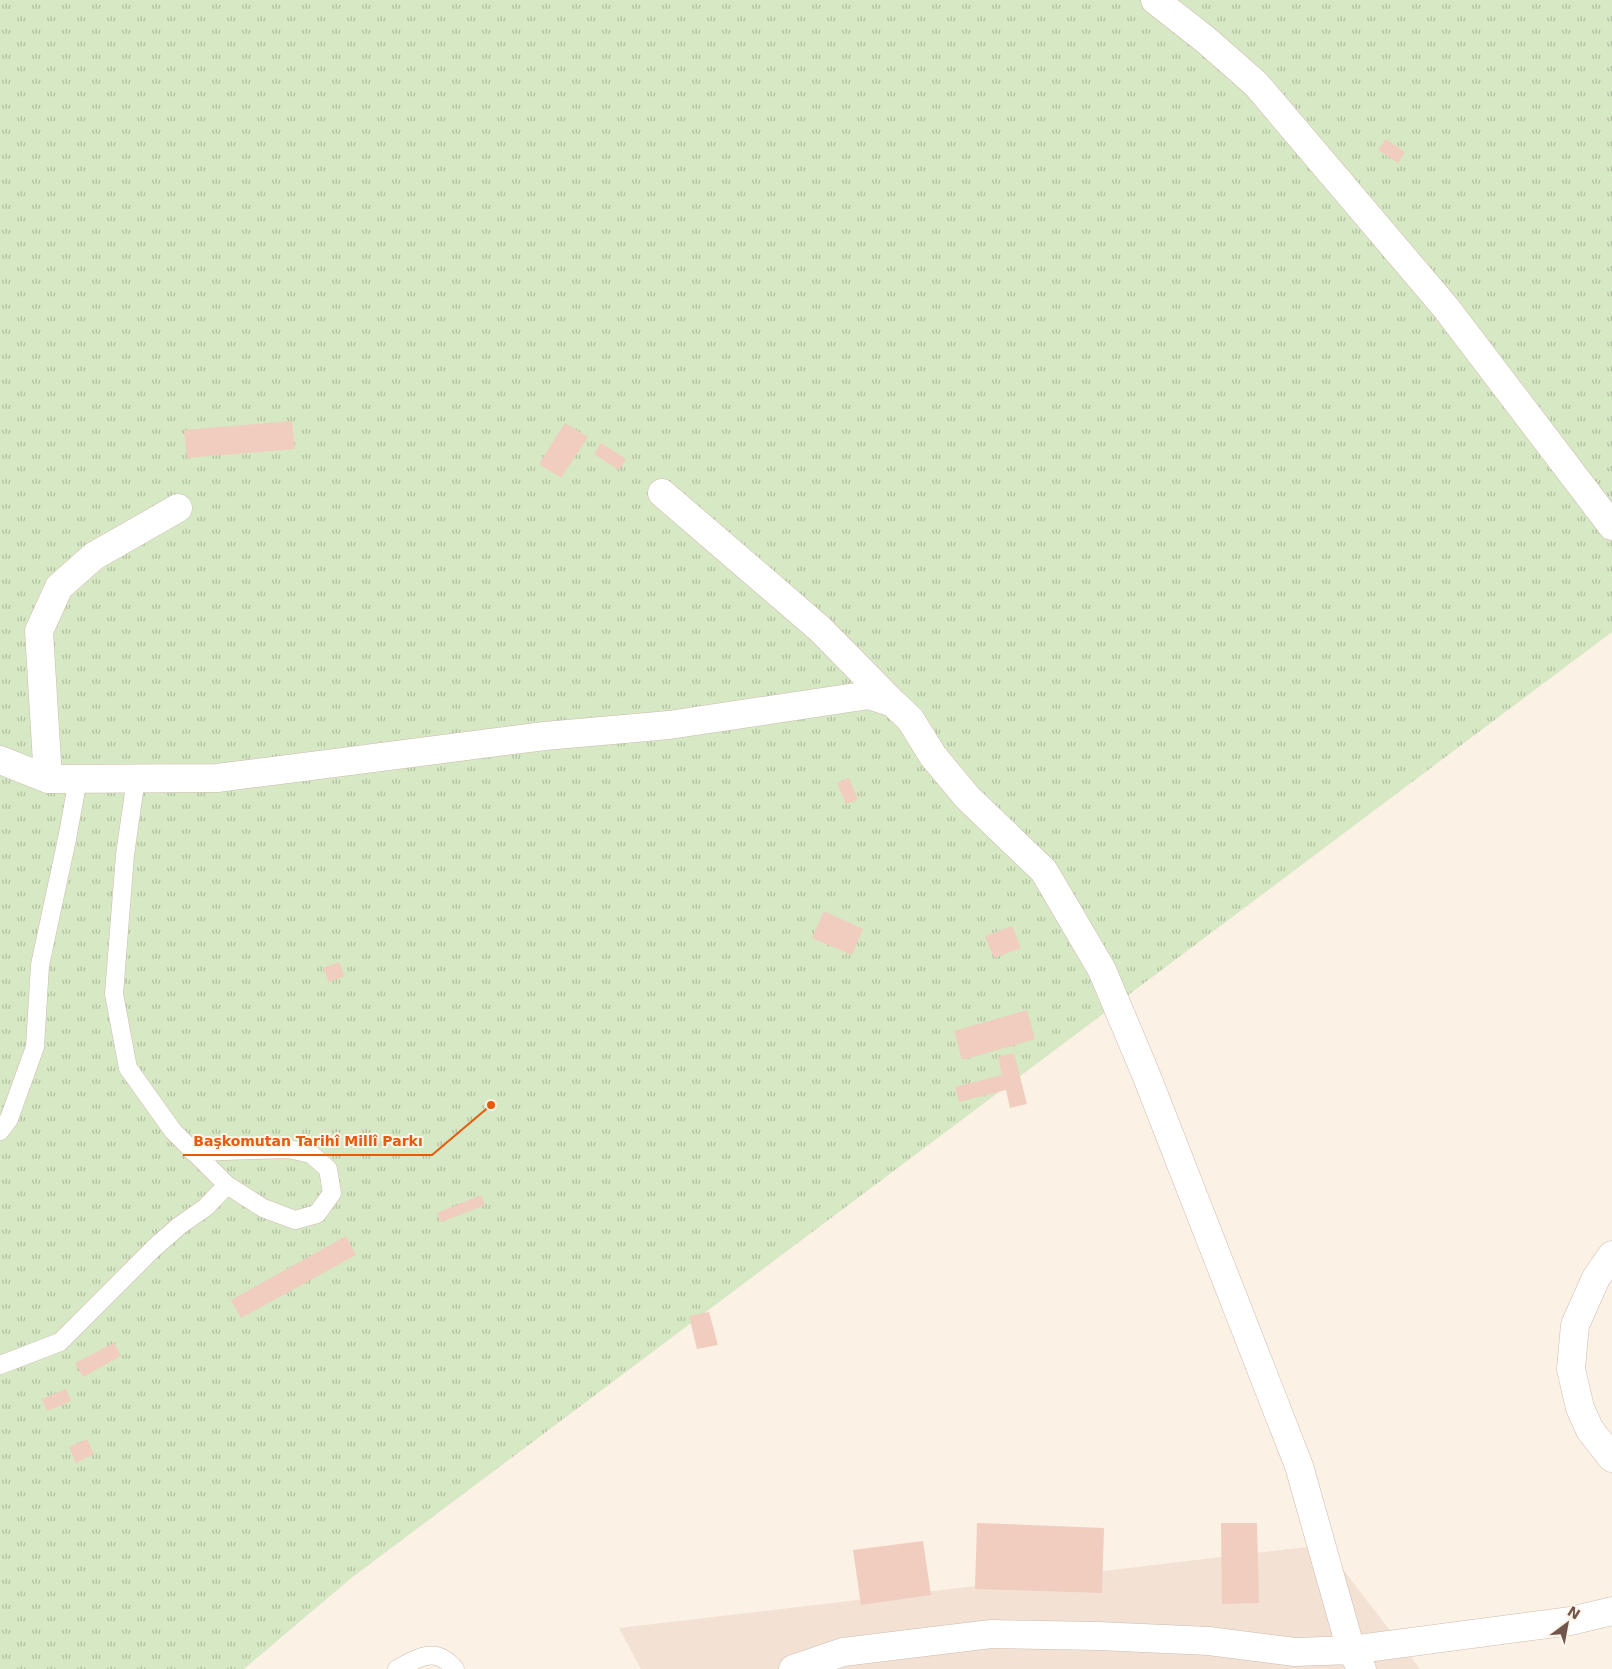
<svg xmlns="http://www.w3.org/2000/svg" width="1612" height="1669" font-family="'DejaVu Sans',sans-serif">
  <style>
    .residential { fill: #f3e2d4 }
    .grass { fill: url(#grass-tufts) }
    .building { fill: #f0cdbe }
    .lines { fill: none; stroke-linecap: round; stroke-linejoin: round }
    .lane-casing { stroke: #cfbaaf; stroke-width: 19 }
    .street-casing { stroke: #cfbaaf; stroke-width: 29 }
    .lane { stroke: #fff; stroke-width: 18 }
    .street { stroke: #fff; stroke-width: 28 }
    .leader { fill: none; stroke: #e8590c; stroke-width: 2 }
    .callout-dot { fill: #e8590c; stroke: #fef5eb; stroke-width: 2 }
    .callout-label { font-size: 14px; text-anchor: middle; font-weight: bold; fill: #e8590c; stroke: #fef5eb; stroke-width: 4; stroke-linejoin: round; paint-order: stroke }
  </style>
  <defs>
    <pattern id="grass-tufts" width="24" height="20" patternUnits="userSpaceOnUse" patternTransform="scale(1.25)"><rect width="24" height="20" fill="#d6e8c4"/><path d="M3 7l-1-3M5 7V3M7 7l1-3M15 17l-1-3M17 17v-4M19 17l1-3" fill="none" stroke="#b2bfa1"/></pattern>
  </defs>
  <rect width="100%" height="100%" fill="#fbf1e5"/>
  <!-- residential -->
  <path class="residential" d="M 1324,1545 L 1420,1669 L 641,1669 L 619,1628 Z"/>
  <!-- grass -->
  <path class="grass" d="M 0,0 L 1612,0 L 1612,632 L 350,1579 L 244,1669 L 0,1669 Z"/>
  <!-- building -->
  <path class="building" d="M 1386,139 L 1405,152 L 1398,163 L 1378,150 Z
    M 292,421 L 295,449 L 187,458 L 184,430 Z
    M 565,423 L 588,437 L 561,478 L 539,464 Z
    M 601,443 L 626,459 L 619,470 L 594,454 Z
    M 849,778 L 858,800 L 846,804 L 837,783 Z
    M 824,911 L 863,929 L 852,955 L 812,938 Z
    M 1012,926 L 1021,948 L 994,958 L 985,936 Z
    M 339,962 L 345,976 L 329,982 L 323,968 Z
    M 1027,1010 L 1035,1039 L 962,1060 L 954,1031 Z
    M 1014,1053 L 1027,1104 L 1010,1108 L 1006,1090 L 959,1102 L 955,1087 L 1002,1075 L 998,1057 Z
    M 481,1195 L 485,1205 L 441,1222 L 437,1213 Z
    M 346,1236 L 356,1255 L 241,1318 L 231,1300 Z
    M 709,1312 L 718,1345 L 697,1349 L 689,1316 Z
    M 114,1343 L 121,1356 L 83,1377 L 75,1363 Z
    M 66,1389 L 71,1401 L 47,1411 L 42,1399 Z
    M 87,1439 L 94,1454 L 76,1463 L 69,1447 Z
    M 977,1523 L 1104,1528 L 1102,1593 L 975,1589 Z
    M 1221,1523 L 1257,1523 L 1259,1603 L 1222,1604 Z
    M 923,1541 L 931,1595 L 861,1605 L 853,1550 Z"/>
  <g class="lines">
    <!-- lane casing -->
    <g class="lane-casing">
      <path id="lane" d="M 136,778 L 125,855 L 114,994 L 128,1068 L 173,1131 L 227,1185 L 263,1208 L 295,1220 L 317,1214 L 332,1193 L 328,1169 L 311,1154 L 289,1149 L 193,1152
        M 0,1131 L 9,1119 L 35,1047 L 40,965 L 67,839 L 78,779
        M 0,1365 L 60,1342 L 154,1248 L 179,1226 L 206,1207 L 227,1185
        M 397,1669 C 419,1657 436,1646 455,1669"/>
    </g>
    <!-- street casing -->
    <g class="street-casing">
      <path id="street" d="M 1155,0 L 1206,40 L 1256,84 L 1446,308 L 1612,526
        M 662,493 L 820,629 L 893,703
        M 0,760 L 48,779 L 217,778 L 545,736 L 669,725 L 869,695 L 893,703 L 910,719 L 933,756 L 968,798 L 1044,871 L 1102,970 L 1145,1072 L 1299,1466 L 1351,1650 L 1571,1621 L 1612,1611
        M 48,779 L 39,631 L 59,587 L 94,556 L 178,508
        M 1612,1255 L 1596,1278 L 1575,1325 L 1571,1369 L 1580,1408 L 1590,1430 L 1612,1458
        M 793,1669 L 843,1652 L 991,1634 L 1098,1636 L 1209,1641 L 1295,1652 L 1351,1650 L 1362,1669"/>
    </g>
    <!-- lane -->
    <use href="#lane" class="lane"/>
    <!-- street -->
    <use href="#street" class="street"/>
  </g>
  <!-- callouts -->
  <path class="leader" d="M491 1105L432 1155H183"/>
  <circle class="callout-dot" cx="491" cy="1105" r="5"/>
  <g class="callout-label">
    <text x="308" y="1146">Başkomutan Tarihî Millî Parkı</text>
  </g>
  <!-- north arrow -->
  <g transform="translate(1567 1624) rotate(32)" stroke="#fef5eb" stroke-width="4" paint-order="stroke">
  <path d="M0-4L9 19L0 12L-9 19Z" fill="#73564b"/>
  <text y="-8" font-size="14" font-weight="bold" text-anchor="middle" fill="#73564b">N</text>
  </g>
</svg>
